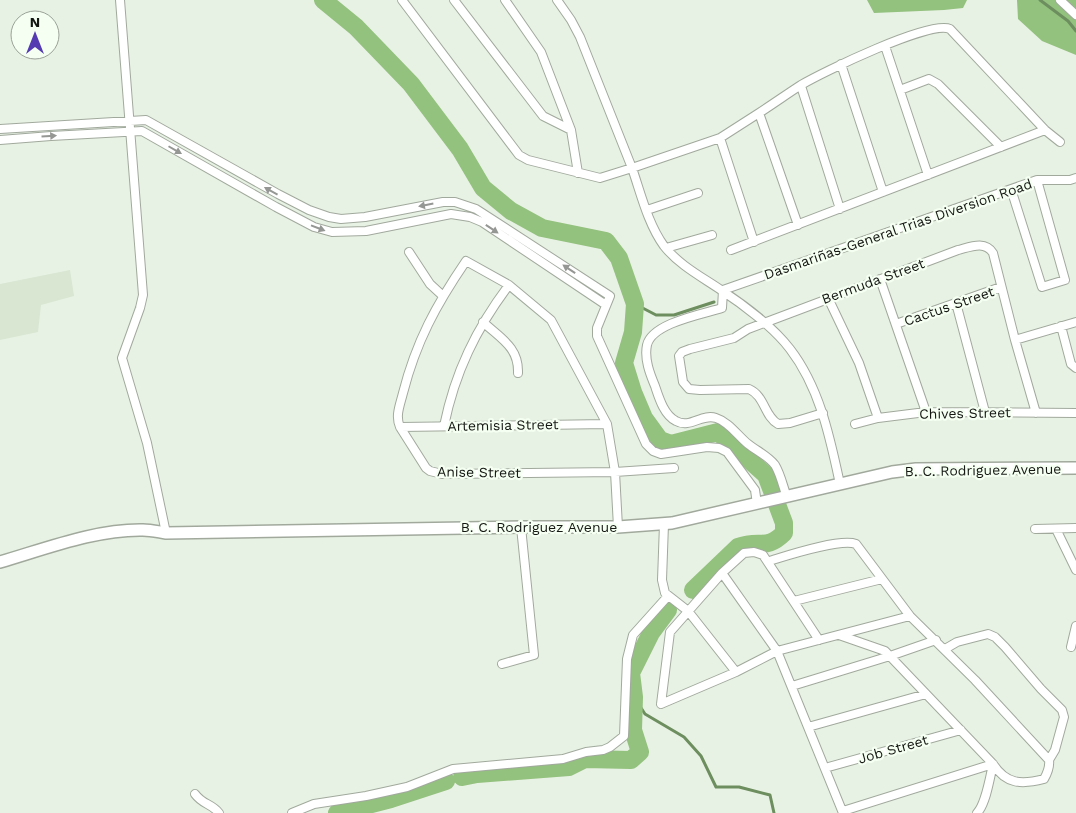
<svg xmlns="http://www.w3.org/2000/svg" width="1076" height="813" font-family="'Work Sans',sans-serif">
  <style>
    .built { fill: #d8e6d2 }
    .forest { fill: #93c17e }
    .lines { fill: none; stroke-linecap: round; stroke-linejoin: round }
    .stream { stroke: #6d8e5e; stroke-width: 3 }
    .river { stroke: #93c17e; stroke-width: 18 }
    .street-casing { stroke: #a1a99d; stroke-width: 10 }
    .secondary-casing { stroke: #a1a99d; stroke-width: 14 }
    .street { stroke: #fff; stroke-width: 8 }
    .secondary { stroke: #fff; stroke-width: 11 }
    .oneway { fill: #959794 }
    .labels { text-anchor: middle; stroke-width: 4.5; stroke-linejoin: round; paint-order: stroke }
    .street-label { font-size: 14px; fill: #141712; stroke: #f5fff2 }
  </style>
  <rect width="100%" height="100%" fill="#e8f2e4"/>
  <!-- built -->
  <path class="built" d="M 70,270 L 74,296 L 41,305 L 38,332 L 0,340 L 0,284 Z"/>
  <!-- forest -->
  <path class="forest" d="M 867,0 L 967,0 L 963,8 L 944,10 L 874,13 Z
    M 1017,0 L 1076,0 L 1076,55 L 1042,41 L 1018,19 Z"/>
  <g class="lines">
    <!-- stream -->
    <path class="stream" d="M 1040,0 L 1068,21 L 1076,31
      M 635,304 L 656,315 L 674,315 L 714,302
      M 634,697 L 645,714 L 684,737 L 701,756 L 716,787 L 739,787 L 770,795 L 774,813"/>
    <!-- river -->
    <path class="river" d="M 323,0 L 356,27 L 411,84 L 460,149 L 483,188 L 511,211 L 542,228 L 606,241 L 619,258 L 635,304 L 633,332 L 624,363 L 633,392 L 644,418 L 660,440 L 671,444 L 718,432 L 766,475 L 784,523 L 784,533 C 766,551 759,539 738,547 L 693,590
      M 462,777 L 477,774 L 569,767 L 585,759 L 631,760 L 640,752 L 633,730 L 634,697 L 631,673 L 651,633 L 668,610
      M 337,813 L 391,799 L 446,781"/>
    <!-- street casing -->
    <g class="street-casing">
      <path id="street" d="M 120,0 L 143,295 L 140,308 L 122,358 L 147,443 L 166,533
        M 402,0 L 519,155 L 528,160 L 600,178 L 632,168 L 580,37 L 571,20 L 557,0
        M 454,0 L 543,116 L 571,130 L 578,173
        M 505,0 L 541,52 L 571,130
        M 1060,0 L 1076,15
        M 885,46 L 928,175
        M 841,64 L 883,192
        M 801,86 L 840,209
        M 900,90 L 929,79 L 938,84 L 1001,147
        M 0,129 L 146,120 L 278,194 L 309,210 L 329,217 L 341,219 L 365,217 L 443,202 L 455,202 L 476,209 L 610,296 L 597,328 L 597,336 L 646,444 L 653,451 L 661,454 L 707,447 L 719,448 L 727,452 L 755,490 L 757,504
        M 720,138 L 632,168 C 641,194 648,224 664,246 C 679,265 702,277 721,290 C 744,305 774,328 790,349 C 820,388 830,438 840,484
        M 0,140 L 51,136 L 142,131 L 276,207 L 314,227 L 332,232 L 366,231 L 451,214 L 470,217 L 482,222 L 606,305
        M 1011,189 L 1042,287 L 1065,280 L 1037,180
        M 647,210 L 698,193
        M 798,225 L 759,113 C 773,104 787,94 801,85 C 823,72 930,20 950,29 L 1045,130 L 1060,142
        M 754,242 L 720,138 L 759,113
        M 666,248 L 712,235
        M 731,250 L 1045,130
        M 409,252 L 430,284 L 443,296
        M 880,279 L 926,412
        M 828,298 L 859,363 L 878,418
        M 956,303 L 985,412
        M 483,322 C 500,338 519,347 518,373
        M 896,324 L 1001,287
        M 1061,326 L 1071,364 L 1076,368
        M 1015,340 L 1076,322
        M 823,413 L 790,423 L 778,424 C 764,416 765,396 749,389 L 700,390 L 689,389 L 683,382 L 679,356 L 682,352 L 690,349 L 734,338 L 748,329 L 764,323 L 958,250 C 970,247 985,240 993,253 L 1015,340 L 1036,413
        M 855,424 L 878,418 L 926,412 L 1076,413
        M 444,426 C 455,372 476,329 509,285
        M 400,427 L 607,424
        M 787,497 C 783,487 781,475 775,465 C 768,456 757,451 748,444 C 738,436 729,422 716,418 C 702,413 690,429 676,421 C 664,415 659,398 655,386 C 650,374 644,359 647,345 C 652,323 703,314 722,308 L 723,290 L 1037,180 L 1070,180 L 1076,178
        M 664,524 L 662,580 L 665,593 L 688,611 L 736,672
        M 618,527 L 615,472 L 607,424 L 551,320 L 509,285 L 466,261 C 436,305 416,342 403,393 C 400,405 395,416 400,427 L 426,468 L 430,471 L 442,474 L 615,472 L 674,468
        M 1035,529 L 1076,528
        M 1056,529 L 1076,570
        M 769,561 C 786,556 840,538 856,544 L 910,616 L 975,680 L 1049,760 C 1050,767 1048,772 1044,779 C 1021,785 1006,784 993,764
        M 794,601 L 882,579
        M 839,635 L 885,651 L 993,764 L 843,811
        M 1071,647 L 1076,626
        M 945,649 L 957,642 L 988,634 L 995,637 L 1005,647 L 1041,689 L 1062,710 L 1064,717 L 1055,750 L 1049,760
        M 502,664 L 534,655 L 521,527
        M 792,686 L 890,656 L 936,640
        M 661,704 L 670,632 L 722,573 L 744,553 L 754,552 L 763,555 L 819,640
        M 661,704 L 736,672 L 777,651 L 722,573
        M 808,727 L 926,694
        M 825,768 L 961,730
        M 195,794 C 203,805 211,803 219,813
        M 292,813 L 314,804 L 366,796 L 407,787 L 453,769 L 563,759 L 586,752 L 603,750 L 610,747 L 624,736 L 627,659 L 633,635 L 668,596
        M 843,813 L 777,651 L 910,616
        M 977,813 C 986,804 990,777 993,764"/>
    </g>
    <!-- secondary casing -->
    <g class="secondary-casing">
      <path id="secondary" d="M 0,562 C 45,549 96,529 143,530 C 151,530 159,532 166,533 L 521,527 L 618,527 L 672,523 L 892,472 L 916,469 L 1076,468"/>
    </g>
    <!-- street -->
    <use href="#street" class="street"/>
    <!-- secondary -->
    <use href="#secondary" class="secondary"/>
  </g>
  <!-- one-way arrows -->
  <defs><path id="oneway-solid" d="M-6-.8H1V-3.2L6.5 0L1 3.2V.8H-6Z" transform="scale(1.25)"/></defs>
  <g class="oneway">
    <use href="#oneway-solid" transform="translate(49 136) rotate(-4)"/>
    <use href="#oneway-solid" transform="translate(175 150) rotate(30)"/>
    <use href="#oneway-solid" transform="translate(271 191) rotate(-151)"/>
    <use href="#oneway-solid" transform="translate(426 205) rotate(169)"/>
    <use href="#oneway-solid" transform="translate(318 228) rotate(21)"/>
    <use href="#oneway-solid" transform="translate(492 229) rotate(34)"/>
    <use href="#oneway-solid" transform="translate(569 269) rotate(-146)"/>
  </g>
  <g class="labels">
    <!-- street labels -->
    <g class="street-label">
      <text transform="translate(898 229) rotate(-19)" y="5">Dasmariñas-General Trias Diversion Road</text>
      <text transform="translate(873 281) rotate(-20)" y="5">Bermuda Street</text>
      <text transform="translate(949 306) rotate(-19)" y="5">Cactus Street</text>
      <text transform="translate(965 413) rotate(-1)" y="5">Chives Street</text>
      <text transform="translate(503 425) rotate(-1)" y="5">Artemisia Street</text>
      <text transform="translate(983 470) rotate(-1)" y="5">B. C. Rodriguez Avenue</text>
      <text transform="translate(479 472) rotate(1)" y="5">Anise Street</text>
      <text x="539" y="532">B. C. Rodriguez Avenue</text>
      <text transform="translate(893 749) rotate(-16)" y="5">Job Street</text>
    </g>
  </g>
  <!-- north arrow -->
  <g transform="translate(35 35)"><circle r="24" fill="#f5fff2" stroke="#9ba298"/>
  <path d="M0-4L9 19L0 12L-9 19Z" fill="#543bb2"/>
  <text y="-8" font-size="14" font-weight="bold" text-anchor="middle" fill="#141712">N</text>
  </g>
</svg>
